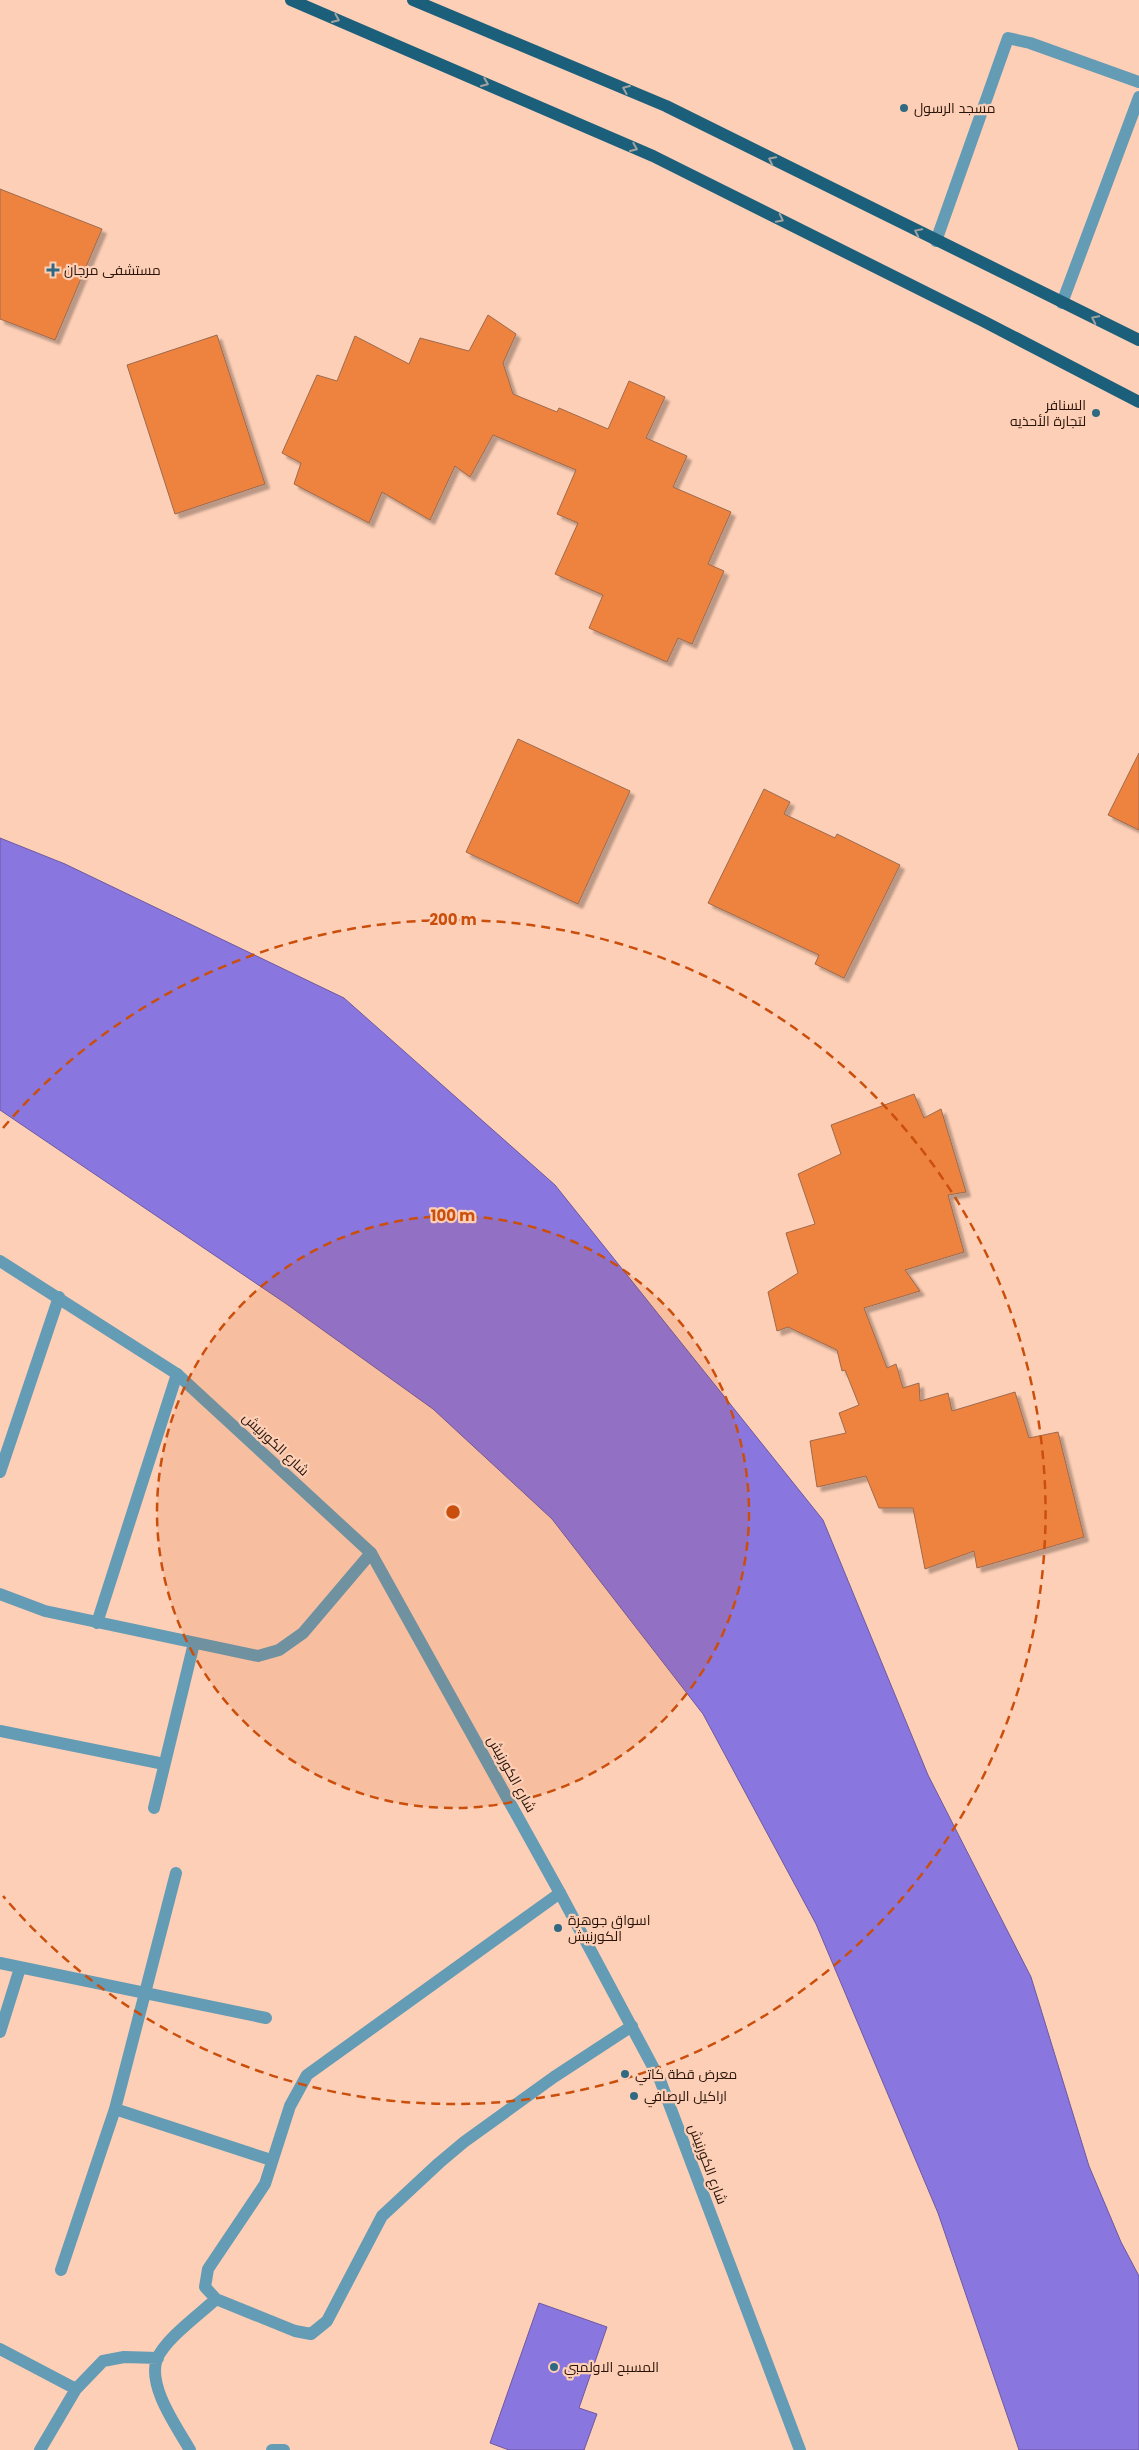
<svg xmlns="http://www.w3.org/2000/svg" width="1139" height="2450" font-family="Poppins,Cairo,sans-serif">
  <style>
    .water { fill: #8a76df; stroke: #6d599f }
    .building { fill: #ee833f; stroke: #9d6a4e; filter: url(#shadow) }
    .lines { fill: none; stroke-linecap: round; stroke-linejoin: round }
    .minor { stroke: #649bb5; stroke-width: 12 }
    .tertiary { stroke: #649bb5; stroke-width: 12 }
    .primary { stroke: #1c5f7b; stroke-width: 12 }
    .oneway { stroke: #a3a29e }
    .ring { fill: none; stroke: #cb4f0c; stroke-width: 2.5; stroke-dasharray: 9 6 }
    .poi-dot { fill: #306982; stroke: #fdcfb6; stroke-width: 2 }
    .labels { text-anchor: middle; stroke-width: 4.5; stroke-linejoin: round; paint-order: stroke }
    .poi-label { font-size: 14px; fill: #281409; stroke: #fdcfb6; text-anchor: start }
    .street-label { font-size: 14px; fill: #281409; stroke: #fdcfb6 }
    .centre { fill: #cb4f0c; stroke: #fdcfb6; stroke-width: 2.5 }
    .ring-label { font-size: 15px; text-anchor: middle; font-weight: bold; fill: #cb4f0c; stroke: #fdcfb6; stroke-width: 4.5; stroke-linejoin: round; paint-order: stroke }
  </style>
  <defs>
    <filter id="shadow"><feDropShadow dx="4.5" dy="4.5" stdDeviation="1" flood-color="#0004"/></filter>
  </defs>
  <rect width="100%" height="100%" fill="#fdcfb6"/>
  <!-- water -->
  <path class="water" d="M 0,838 L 65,864 L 344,998 L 555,1185 L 823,1520 L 928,1775 L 1031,1977 L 1089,2166 L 1121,2242 L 1139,2276 L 1139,2450 L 1019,2450 L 938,2213 L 816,1924 L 703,1714 L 552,1519 L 433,1409 L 288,1305 L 0,1110 Z
    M 539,2303 L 607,2327 L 579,2408 L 597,2414 L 584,2450 L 509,2450 L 490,2443 Z"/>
  <!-- building -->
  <path class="building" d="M 0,189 L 102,229 L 55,340 L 0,319 Z
    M 488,315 L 516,334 L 503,363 L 513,394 L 557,412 L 559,408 L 608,429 L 629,381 L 665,397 L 646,438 L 687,456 L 673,487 L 731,512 L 708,564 L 724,571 L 692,644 L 678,638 L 667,662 L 589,628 L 603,595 L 555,574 L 578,523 L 557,514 L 576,470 L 493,435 L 470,477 L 455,466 L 430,520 L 382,492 L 369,523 L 294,484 L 301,463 L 282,453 L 317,375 L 337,381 L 355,336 L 409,364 L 420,338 L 469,351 Z
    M 217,335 L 265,484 L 175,514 L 127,365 Z
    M 518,739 L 630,791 L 578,904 L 466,852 Z
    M 1139,753 L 1139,830 L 1108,815 Z
    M 764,789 L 790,802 L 784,814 L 835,838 L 837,834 L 900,865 L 844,978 L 815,964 L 819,955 L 708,903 Z
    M 914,1094 L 924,1118 L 941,1109 L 966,1192 L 948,1195 L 964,1252 L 905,1270 L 920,1291 L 864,1308 L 887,1368 L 896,1364 L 903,1388 L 919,1383 L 920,1401 L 948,1393 L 952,1411 L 1015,1392 L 1029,1438 L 1058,1432 L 1084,1537 L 977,1568 L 974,1551 L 925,1569 L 913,1508 L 879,1508 L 866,1476 L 817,1487 L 810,1441 L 846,1433 L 839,1413 L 859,1405 L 845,1370 L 842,1371 L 837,1350 L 788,1327 L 777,1331 L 768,1292 L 798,1273 L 786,1233 L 815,1224 L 798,1174 L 841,1154 L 831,1125 Z"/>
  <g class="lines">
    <!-- minor -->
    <path class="minor" d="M 936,241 L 1008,38 L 1030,43 L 1139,82
      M 1062,303 L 1139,97
      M 0,1472 L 59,1297
      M 0,1594 L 45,1611 L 258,1656 L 279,1650 L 303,1633 L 371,1553
      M 97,1623 L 177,1374
      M 0,1731 L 164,1764
      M 154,1808 L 194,1643
      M 560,1893 L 307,2075 L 290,2106 L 265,2184 L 208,2269 L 205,2287 L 216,2299 L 295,2331 L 311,2334 L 327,2321 L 382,2216 L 439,2163 L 464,2142 L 554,2077 L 632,2026
      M 0,1963 L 266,2018
      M 0,2032 L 20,1968
      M 115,2109 L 271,2160
      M 61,2270 L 115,2109 L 176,1873
      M 0,2349 L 76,2389
      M 40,2450 L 76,2389 L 103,2361 L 124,2357 L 158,2358
      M 190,2450 C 177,2427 147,2386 157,2359 C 165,2339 200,2314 216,2299
      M 272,2450 L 284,2450"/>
    <!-- tertiary -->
    <path class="tertiary" d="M 0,1261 L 177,1374 L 371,1553 L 560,1893 L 660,2080 L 800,2450"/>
    <!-- primary -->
    <path class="primary" d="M 291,0 L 653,156 L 983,321 L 1139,402
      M 413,0 L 666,106 L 1139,340"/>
  </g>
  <!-- one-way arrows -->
  <defs><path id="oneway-chevron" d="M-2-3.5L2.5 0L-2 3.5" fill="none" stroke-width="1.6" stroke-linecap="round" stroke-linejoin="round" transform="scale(1.25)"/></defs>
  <g class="oneway">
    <use href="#oneway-chevron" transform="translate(336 19) rotate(23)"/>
    <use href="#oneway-chevron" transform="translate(485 83) rotate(23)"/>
    <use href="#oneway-chevron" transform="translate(626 89) rotate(-157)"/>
    <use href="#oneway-chevron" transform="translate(634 148) rotate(23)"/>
    <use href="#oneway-chevron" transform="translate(772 160) rotate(-153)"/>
    <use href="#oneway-chevron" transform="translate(780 219) rotate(27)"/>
    <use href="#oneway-chevron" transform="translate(918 232) rotate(-154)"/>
    <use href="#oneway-chevron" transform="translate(1095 319) rotate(-154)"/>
  </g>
  <!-- distance rings -->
  <circle cx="453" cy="1512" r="296" fill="#cb4f0c" fill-opacity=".12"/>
  <g class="ring">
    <circle cx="453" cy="1512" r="296"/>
    <path d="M3 1128A592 592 0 1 1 3 1896"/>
  </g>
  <!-- markers -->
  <g class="poi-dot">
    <circle cx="904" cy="108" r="5"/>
    <path d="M50.5 262.5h5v5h5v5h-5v5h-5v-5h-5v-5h5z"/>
    <circle cx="1096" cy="413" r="5"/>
    <circle cx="558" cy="1928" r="5"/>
    <circle cx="625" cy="2074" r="5"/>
    <circle cx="634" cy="2096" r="5"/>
    <circle cx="554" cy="2367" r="5"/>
  </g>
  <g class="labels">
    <!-- poi labels -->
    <g class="poi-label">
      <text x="914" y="113">مسجد الرسول</text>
      <text x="64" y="275">مستشفى مرجان</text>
      <text x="1086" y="410" text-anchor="end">السنافر<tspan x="1086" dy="16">لتجارة الأحذيه</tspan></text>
      <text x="568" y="1925">اسواق جوهرة<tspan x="568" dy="16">الكورنيش</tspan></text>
      <text x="635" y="2079">معرض قطة كاتي</text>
      <text x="644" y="2101">اراكيل الرصافي</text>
      <text x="564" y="2372">المسبح الاولمبي</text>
    </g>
    <!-- street labels -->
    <g class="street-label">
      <text transform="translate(276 1444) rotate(43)" y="5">شارع الكورنيش</text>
      <text transform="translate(512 1774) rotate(61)" y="5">شارع الكورنيش</text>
      <text transform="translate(708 2164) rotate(69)" y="5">شارع الكورنيش</text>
    </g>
  </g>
  <circle cx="453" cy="1512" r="8" class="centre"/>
  <g class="ring-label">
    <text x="453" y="925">200 m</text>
    <text x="453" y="1221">100 m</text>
  </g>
</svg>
